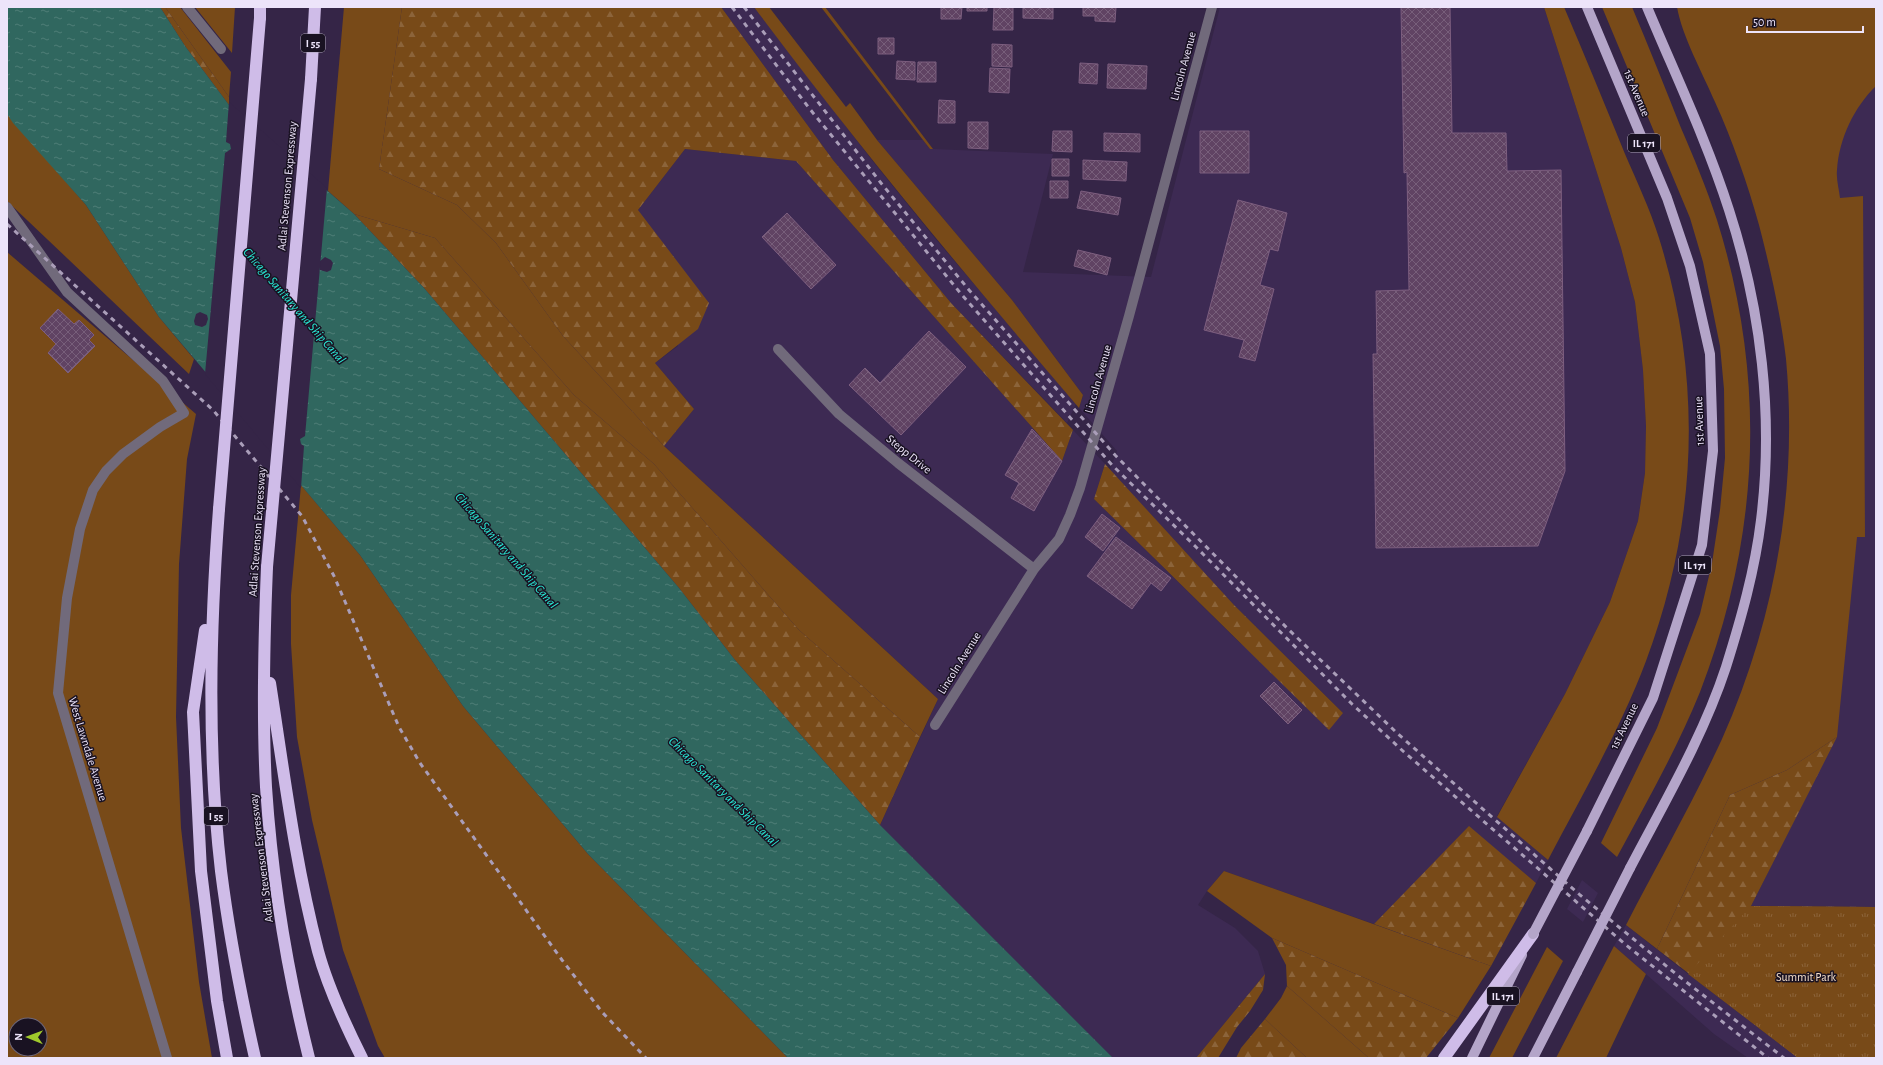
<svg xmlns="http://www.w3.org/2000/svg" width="1883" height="1065" font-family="'Alegreya Sans',sans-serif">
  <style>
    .built { fill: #3d2a53 }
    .grass { fill: #784a18; fill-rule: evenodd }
    .forest { fill: url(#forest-firs) }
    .park { fill: url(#park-tufts) }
    .water { fill: url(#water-ripples); fill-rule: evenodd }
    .pier { fill: #352547 }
    .building { fill: url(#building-cross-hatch); stroke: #7d5e7f }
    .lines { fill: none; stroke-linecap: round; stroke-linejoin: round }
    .minor { stroke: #716a7b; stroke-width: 10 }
    .primary { stroke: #b4a5c9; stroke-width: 10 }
    .motorway { stroke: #cfbce8; stroke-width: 12 }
    .rail { stroke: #aa9eb9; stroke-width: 3; stroke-dasharray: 5 5; stroke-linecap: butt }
    .primary-bridge { stroke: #b4a5c9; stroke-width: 10 }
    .motorway-bridge { stroke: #cfbce8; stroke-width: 12 }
    .labels { text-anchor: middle; stroke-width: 3; stroke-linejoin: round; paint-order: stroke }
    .shield { fill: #191222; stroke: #ada5b9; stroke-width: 1 }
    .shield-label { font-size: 11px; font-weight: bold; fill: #ede4fa }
    .street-label { font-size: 12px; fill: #ede4fa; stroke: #191222 }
    .park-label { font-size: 12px; fill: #f5dfcb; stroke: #191222 }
    .water-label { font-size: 13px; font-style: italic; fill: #28e8d4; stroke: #191222 }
  </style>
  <defs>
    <pattern id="forest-firs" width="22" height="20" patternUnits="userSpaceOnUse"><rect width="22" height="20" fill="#784a18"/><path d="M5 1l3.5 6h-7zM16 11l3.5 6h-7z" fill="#8c643a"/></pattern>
    <pattern id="park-tufts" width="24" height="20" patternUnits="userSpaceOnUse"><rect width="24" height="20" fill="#784a18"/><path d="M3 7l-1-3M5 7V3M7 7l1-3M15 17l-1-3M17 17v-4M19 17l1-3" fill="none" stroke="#8c643a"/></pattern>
    <pattern id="water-ripples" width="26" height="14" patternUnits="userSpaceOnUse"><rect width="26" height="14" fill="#30675f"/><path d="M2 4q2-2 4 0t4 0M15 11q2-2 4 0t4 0" fill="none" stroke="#4e7d77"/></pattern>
    <pattern id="building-cross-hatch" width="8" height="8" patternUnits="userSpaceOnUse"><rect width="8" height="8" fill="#604363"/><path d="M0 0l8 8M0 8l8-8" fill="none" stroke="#775e7a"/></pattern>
  </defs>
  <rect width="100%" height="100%" fill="#352547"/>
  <!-- built -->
  <path class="built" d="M 721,7 L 754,7 L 875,164 L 934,237 L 1076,404 L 1067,423 L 951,303 L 833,160 Z
    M 1220,7 L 1544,7 L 1621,248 L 1635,302 L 1643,369 L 1646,426 L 1645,473 L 1638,521 L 1610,602 L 1565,694 L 1497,816 L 1548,860 L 1536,883 L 1469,827 L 1374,924 L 1224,871 L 1207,891 L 1198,905 L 1235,928 L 1258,951 L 1265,974 L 1196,1058 L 1113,1058 L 880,825 L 938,699 L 664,446 L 694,409 L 655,363 L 678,346 L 638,210 L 685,149 L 796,161 L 1062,461 L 1073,430 L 1105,464 L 1094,499 L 1240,643 L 1343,713 L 1234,605 L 1110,470 L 1117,451 L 1079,408 L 1083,395 L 1012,300 L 877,140 L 923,140 L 930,149 L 933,149 L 1053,154 L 1023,272 L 1151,277 Z
    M 1876,7 L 1876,907 L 1751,906 L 1836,737 L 1787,770 L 1805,249 Z
    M 1582,880 L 1598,893 L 1583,922 L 1567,909 Z
    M 1626,925 L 1688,974 L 1798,1058 L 1748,1058 L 1714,1034 L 1614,946 Z"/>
  <!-- grass -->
  <path class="grass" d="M 165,7 L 180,7 L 231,72 L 229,97 Z
    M 195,7 L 235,7 L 232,53 Z
    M 344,7 L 402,7 L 379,169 L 457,205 L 496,243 L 563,336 L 664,446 L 938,699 L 920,737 L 799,630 L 654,464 L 574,395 L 435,238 L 354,214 L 328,191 Z
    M 754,7 L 769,7 L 846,107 L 850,103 L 877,140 L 1012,300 L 1083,395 L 1079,408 C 967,277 857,145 754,7 Z
    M 821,7 L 825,7 L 933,149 L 930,149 L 923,140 Z
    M 1544,7 L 1564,7 C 1585,56 1605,105 1625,154 C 1637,182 1650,209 1659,238 C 1703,379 1698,522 1646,661 C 1620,730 1582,795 1548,860 L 1497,817 L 1565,694 L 1610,602 L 1638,521 L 1645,473 L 1646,426 L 1643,370 L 1635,302 L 1621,248 Z
    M 1602,7 L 1632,7 C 1649,47 1665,88 1681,128 C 1694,158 1707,189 1717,220 C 1767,380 1760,536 1700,692 C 1677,749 1646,803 1617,857 L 1601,843 L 1657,728 L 1700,614 L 1712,563 L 1720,510 L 1725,458 L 1724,389 L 1720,346 L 1703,262 L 1690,218 Z
    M 1677,7 L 1876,7 L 1876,86 C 1854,107 1839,139 1837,170 C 1836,179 1839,189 1840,198 L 1863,196 L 1865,537 L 1857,537 L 1837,737 L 1787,770 L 1730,795 L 1657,949 L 1626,925 C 1658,863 1693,802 1722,739 C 1775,620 1798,489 1786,359 C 1781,316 1770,267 1759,225 C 1748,185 1732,139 1715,102 C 1703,74 1682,36 1677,7 Z
    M 7,114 L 86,205 L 159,317 L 194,359 L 189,374 L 7,201 Z
    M 7,252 L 196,414 L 187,459 L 179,564 L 176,717 L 181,828 L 199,982 L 212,1058 L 7,1058 ZM 16,1025 L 40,1025 L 40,1049 L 16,1049 Z
    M 301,485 L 360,555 L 463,706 L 588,854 L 788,1058 L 385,1058 L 378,1046 L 343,950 L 312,820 L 297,737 L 291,644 L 291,595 Z
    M 1224,871 L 1491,966 L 1458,1018 L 1272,938 L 1207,891 Z
    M 1614,946 L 1646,974 L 1606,1058 L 1556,1058 Z
    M 1547,947 L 1563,961 L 1512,1058 L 1489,1058 Z
    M 1287,986 L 1369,1058 L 1307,1058 L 1265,1019 L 1281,998 Z"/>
  <!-- forest -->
  <path class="forest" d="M 160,7 L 165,7 L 229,97 L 229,105 L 185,46 Z
    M 402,7 L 721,7 L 833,160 L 951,303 L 1073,430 L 1062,461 L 796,161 L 685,149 L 638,210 L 709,303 L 698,329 L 655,363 L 694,409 L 664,446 L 563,336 L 496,243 L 457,205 L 379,169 Z
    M 354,214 L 435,238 L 574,395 L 654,464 L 799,630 L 920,737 L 880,825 L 735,660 L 679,588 L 424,288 Z
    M 1105,464 L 1234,605 L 1343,713 L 1329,730 L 1094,499 Z
    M 1837,737 L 1751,906 L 1876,907 L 1876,1058 L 1798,1058 L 1657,949 L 1730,795 L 1787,770 Z
    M 1469,826 L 1536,883 L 1491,966 L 1374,924 Z
    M 1272,938 L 1458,1018 L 1426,1058 L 1369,1058 L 1287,986 L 1286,965 Z
    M 1265,974 L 1263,990 L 1250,1011 L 1237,1027 L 1218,1058 L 1196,1058 Z
    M 1265,1019 L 1307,1058 L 1236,1058 L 1241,1048 Z"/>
  <!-- park -->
  <path class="park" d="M 1751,906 L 1876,907 L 1876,1058 L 1798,1058 L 1688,974 Z"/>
  <!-- water -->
  <path class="water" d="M 7,7 L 160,7 L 185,46 L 229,105 L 354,214 L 424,288 L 679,588 L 735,660 L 880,825 L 1113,1058 L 788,1058 L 588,854 L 463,706 L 360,555 L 159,317 L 86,205 L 13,123 L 7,114 ZM 325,257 L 331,260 L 333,263 L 331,270 L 327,272 L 320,270 L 319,262 ZM 200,312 L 207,315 L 208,319 L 206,325 L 202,327 L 195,325 L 194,321 L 196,314 Z"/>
  <!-- pier -->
  <path class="pier" d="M 229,102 L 327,188 L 305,436 L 300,439 L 301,444 L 304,446 L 301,488 L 205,374 L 225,153 L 231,149 L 230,144 L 226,142 Z"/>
  <!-- building -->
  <path class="building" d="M 941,7 L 962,7 L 961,19 L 941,19 Z
    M 967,7 L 987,7 L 987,11 L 967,11 Z
    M 994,7 L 1013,7 L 1013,30 L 993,30 Z
    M 1023,7 L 1053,7 L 1053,19 L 1023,18 Z
    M 1083,7 L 1116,7 L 1115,22 L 1095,21 L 1095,16 L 1083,16 Z
    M 1401,7 L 1450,7 L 1452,133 L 1506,133 L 1507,171 L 1561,170 L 1565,471 L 1538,546 L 1376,548 L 1373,354 L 1377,354 L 1376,291 L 1409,290 L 1407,172 L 1404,173 Z
    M 878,38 L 894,38 L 894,54 L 878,54 Z
    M 992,44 L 1012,45 L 1012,67 L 992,66 Z
    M 897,61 L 915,62 L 915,80 L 896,79 Z
    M 918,62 L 936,62 L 936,82 L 917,82 Z
    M 1080,63 L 1098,64 L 1097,84 L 1079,83 Z
    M 1108,64 L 1147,66 L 1146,89 L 1107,88 Z
    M 990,68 L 1010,69 L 1009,93 L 989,92 Z
    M 939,100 L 955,101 L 955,123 L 938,123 Z
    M 968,122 L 988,122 L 988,149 L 968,148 Z
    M 1053,131 L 1072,131 L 1072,152 L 1052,151 Z
    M 1200,131 L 1249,131 L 1249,173 L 1200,173 Z
    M 1104,133 L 1140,134 L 1140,152 L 1104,151 Z
    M 1052,159 L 1069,159 L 1069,176 L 1052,176 Z
    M 1083,160 L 1127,162 L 1126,181 L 1083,179 Z
    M 1050,181 L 1068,181 L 1068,198 L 1050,198 Z
    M 1081,191 L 1121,198 L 1118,215 L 1077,208 Z
    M 1238,200 L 1287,213 L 1278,251 L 1270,249 L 1260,285 L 1274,289 L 1255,361 L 1239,357 L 1244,340 L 1204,330 Z
    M 787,213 L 836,265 L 811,289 L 762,237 Z
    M 1078,250 L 1111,258 L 1107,275 L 1074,266 Z
    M 58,309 L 74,324 L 79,320 L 94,335 L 89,340 L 95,346 L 68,373 L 48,353 L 56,344 L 40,328 Z
    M 929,331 L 966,367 L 901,435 L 849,385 L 865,368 L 880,383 Z
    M 1032,429 L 1062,461 L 1034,511 L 1011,498 L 1019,483 L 1005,475 Z
    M 1102,514 L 1120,528 L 1103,551 L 1085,537 Z
    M 1116,537 L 1171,578 L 1161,591 L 1151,583 L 1132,609 L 1087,576 Z
    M 1274,682 L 1302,710 L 1288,724 L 1260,696 Z"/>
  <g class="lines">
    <!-- minor -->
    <path class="minor" d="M 187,7 L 221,49
      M 7,207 L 67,292 L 163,381 L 184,413 L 160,427 L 123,454 L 106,471 L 93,490 L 80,529 L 67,598 L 58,693 L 167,1058
      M 778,349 L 839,414 L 898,463 L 1034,569
      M 935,725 L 1034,569 L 1059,539 L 1070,515 L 1080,488 L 1129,316 L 1212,7"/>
    <!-- primary -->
    <path class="primary" d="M 1587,831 L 1653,698 L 1702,545 L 1713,451 L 1710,354 L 1690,266 L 1667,198 L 1587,7
      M 1630,868 C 1664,803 1703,737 1726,667 C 1741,619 1755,570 1761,520 C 1774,416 1761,309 1729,210 C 1707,141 1675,74 1647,7
      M 1472,1058 L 1522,955
      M 1533,1058 L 1577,972"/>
    <!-- motorway -->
    <path class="motorway" d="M 260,18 L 260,7
      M 311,79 L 315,7
      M 219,509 C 210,629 207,750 221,871 C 229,934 241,996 255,1058
      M 267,567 C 264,640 262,714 266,787 C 272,878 287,970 309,1058
      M 205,630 L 193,712 L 201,871 L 217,1001 L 227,1058
      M 270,683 C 284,773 295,863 318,951 C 328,988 345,1024 362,1058
      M 1444,1058 L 1533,934"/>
    <!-- rail -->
    <path class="rail" d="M 732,7 L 809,108 L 962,295 L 1112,465 L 1196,547 L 1352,704 L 1404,752 L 1626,945 L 1768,1058
      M 744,7 L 881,183 L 969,290 L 1115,455 L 1287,628 L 1397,733 L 1580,895 L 1676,974 L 1784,1058
      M 7,224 L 213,410 L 302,516 L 334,576 L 399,727 L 420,763 L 562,960 L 602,1012 L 646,1058"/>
    <!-- primary-bridge -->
    <path class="primary-bridge" d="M 1533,934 L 1587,831
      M 1577,972 L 1630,868"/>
    <!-- motorway-bridge -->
    <path class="motorway-bridge" d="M 219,509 L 260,18
      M 267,567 L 311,79"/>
  </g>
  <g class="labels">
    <!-- shield labels -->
    <g class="shield">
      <rect x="301" y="34" width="24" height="18" rx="3"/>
      <rect x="1628" y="134" width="32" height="18" rx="3"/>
      <rect x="1679" y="556" width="32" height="18" rx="3"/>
      <rect x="204" y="807" width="24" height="18" rx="3"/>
      <rect x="1487" y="987" width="32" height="18" rx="3"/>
    </g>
    <g class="shield-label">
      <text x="313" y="47">I 55</text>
      <text x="1644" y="147">IL 171</text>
      <text x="1695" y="569">IL 171</text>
      <text x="216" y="820">I 55</text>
      <text x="1503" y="1000">IL 171</text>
    </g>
    <!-- street labels -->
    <g class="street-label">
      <text transform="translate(1183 66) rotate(-75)" y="4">Lincoln Avenue</text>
      <text transform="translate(1637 93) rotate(67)" y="4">1st Avenue</text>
      <text transform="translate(287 186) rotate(-85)" y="4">Adlai Stevenson Expressway</text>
      <text transform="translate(1098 379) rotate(-74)" y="4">Lincoln Avenue</text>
      <text transform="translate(1699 421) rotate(-92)" y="4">1st Avenue</text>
      <text transform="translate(909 454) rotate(39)" y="4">Stepp Drive</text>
      <text transform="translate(257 532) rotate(-86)" y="4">Adlai Stevenson Expressway</text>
      <text transform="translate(959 663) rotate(-58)" y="4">Lincoln Avenue</text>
      <text transform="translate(1624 726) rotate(-64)" y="4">1st Avenue</text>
      <text transform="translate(88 749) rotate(73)" y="4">West Lawndale Avenue</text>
      <text transform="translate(261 858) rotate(-97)" y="4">Adlai Stevenson Expressway</text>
    </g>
    <!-- park labels -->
    <g class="park-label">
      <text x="1806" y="981">Summit Park</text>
    </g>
    <!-- water labels -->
    <g class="water-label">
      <text transform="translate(295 305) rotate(49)" y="5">Chicago Sanitary and Ship Canal</text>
      <text transform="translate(507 550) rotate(49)" y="5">Chicago Sanitary and Ship Canal</text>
      <text transform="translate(724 791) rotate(45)" y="5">Chicago Sanitary and Ship Canal</text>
    </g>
  </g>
  <!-- border -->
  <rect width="1883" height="1065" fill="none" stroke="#ede4fa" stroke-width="16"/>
  <!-- north arrow -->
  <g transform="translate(28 1037) rotate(271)"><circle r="19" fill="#191222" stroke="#6e6678"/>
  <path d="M0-3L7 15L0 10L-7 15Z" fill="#a0c92c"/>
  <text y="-6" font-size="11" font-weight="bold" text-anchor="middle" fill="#ede4fa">N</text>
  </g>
  <!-- scale -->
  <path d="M1747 26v6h116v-6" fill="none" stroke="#ede4fa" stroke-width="2"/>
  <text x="1753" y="26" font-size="12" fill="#ede4fa" stroke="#191222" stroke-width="3" paint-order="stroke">50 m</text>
</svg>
